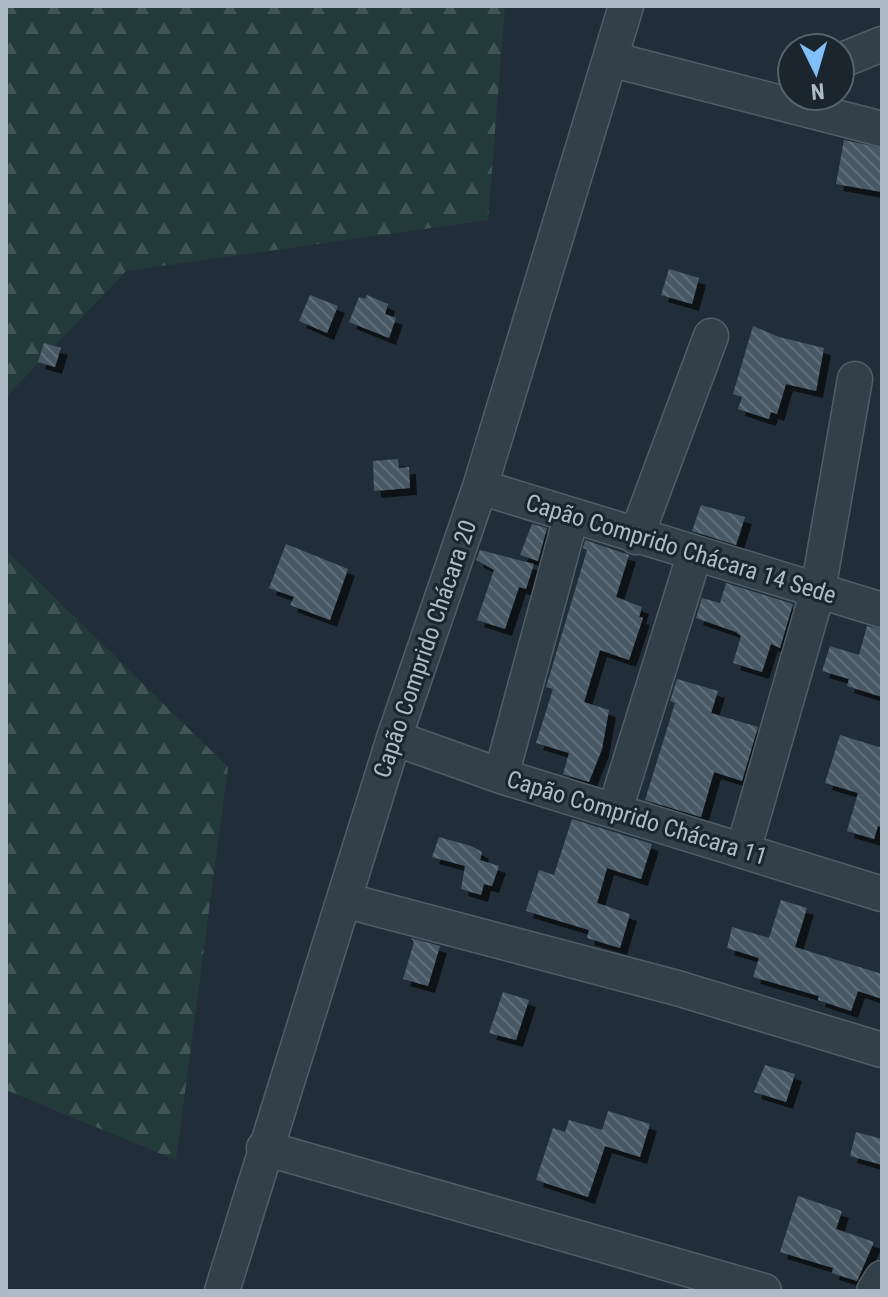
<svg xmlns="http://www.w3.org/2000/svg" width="888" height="1297" font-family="'Roboto Condensed',sans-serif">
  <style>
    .forest { fill: url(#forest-firs) }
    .building { fill: url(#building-back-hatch); filter: url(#shadow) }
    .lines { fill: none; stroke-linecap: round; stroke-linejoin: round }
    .minor-casing { stroke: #525e67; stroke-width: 37 }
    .minor { stroke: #344049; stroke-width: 34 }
    .labels { text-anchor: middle; stroke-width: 6; stroke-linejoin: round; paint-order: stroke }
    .street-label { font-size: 24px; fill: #afbbc6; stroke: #1a252e }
  </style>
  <defs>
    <pattern id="forest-firs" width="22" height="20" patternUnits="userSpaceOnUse" patternTransform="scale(2)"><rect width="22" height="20" fill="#233a3a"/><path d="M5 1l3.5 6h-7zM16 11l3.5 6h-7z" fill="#405555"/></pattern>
    <pattern id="building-back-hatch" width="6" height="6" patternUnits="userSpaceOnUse" patternTransform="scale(2)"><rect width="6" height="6" fill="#495965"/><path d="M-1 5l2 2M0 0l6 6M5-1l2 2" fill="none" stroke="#616f7a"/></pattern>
    <filter id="shadow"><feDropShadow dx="7" dy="7" stdDeviation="0" flood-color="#0009"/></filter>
  </defs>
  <rect width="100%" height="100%" fill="#212e39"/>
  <!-- forest -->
  <path class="forest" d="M 6,6 L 505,6 L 488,220 L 126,271 L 6,397 Z
    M 6,550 L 228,767 L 176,1160 L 6,1090 Z"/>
  <!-- building -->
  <path class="building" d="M 844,140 L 882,148 L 882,192 L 836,184 Z
    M 669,269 L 699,278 L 692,304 L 661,295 Z
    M 310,295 L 338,306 L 327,333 L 299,321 Z
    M 367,295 L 388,304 L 385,314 L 396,318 L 389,338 L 349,322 L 359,297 L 365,299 Z
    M 753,326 L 779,337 L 824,348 L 816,391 L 786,384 L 777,414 L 771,412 L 769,419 L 738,409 L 742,397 L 733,394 Z
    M 44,343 L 61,348 L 55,367 L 38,362 Z
    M 398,459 L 399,468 L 409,467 L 410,488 L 374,491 L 373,461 Z
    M 701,505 L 745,517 L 736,545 L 692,531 Z
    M 532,524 L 547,528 L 538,561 L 520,555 Z
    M 585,540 L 629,555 L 616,597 L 642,607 L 639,617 L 643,618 L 629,660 L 600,650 L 584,702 L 609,710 L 602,749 L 589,782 L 563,774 L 569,753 L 536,743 L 553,689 L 546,687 L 587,550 L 583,548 Z
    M 286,544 L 348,569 L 330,620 L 290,605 L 294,597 L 269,588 Z
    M 480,550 L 534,564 L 526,589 L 519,587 L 505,629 L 477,620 L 494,570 L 476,560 Z
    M 726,583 L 793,604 L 780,648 L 771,644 L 762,672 L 733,663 L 741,636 L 736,632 L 696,618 L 702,598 L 720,603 Z
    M 867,626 L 882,629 L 882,697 L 847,686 L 849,679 L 822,671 L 830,646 L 859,655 Z
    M 677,679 L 718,691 L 711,713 L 758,727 L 742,781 L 714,772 L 701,817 L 645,800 L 675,703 L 670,701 Z
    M 840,735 L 882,748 L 882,827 L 878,826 L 874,839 L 847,831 L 858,793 L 825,783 Z
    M 572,819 L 652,844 L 641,879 L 607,868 L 597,903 L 630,914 L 620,948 L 587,938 L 589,930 L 526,911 L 539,870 L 554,875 Z
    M 439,837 L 471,846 L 482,852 L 480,860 L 499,866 L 492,886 L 484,884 L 481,895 L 461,889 L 465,866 L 432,857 Z
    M 781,900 L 807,908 L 795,947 L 882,974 L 882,999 L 858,991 L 851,1011 L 818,1000 L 819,996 L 753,977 L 759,958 L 727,948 L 732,927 L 769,938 Z
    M 411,938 L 440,946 L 428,986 L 403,979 L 414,942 Z
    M 503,992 L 529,1000 L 516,1040 L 489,1033 Z
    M 765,1065 L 795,1074 L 786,1102 L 754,1092 Z
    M 608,1111 L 650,1124 L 640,1157 L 605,1146 L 588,1197 L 536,1180 L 553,1128 L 565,1132 L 569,1120 L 602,1130 Z
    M 856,1132 L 882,1139 L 882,1165 L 850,1156 Z
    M 798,1196 L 842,1211 L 836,1229 L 874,1242 L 857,1281 L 832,1273 L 833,1268 L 780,1252 Z"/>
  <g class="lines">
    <!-- minor casing -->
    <g class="minor-casing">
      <path id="minor" d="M 610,59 L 882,129
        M 840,61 L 882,44
        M 480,487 L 882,610
        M 636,537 L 711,336
        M 394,738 L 501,776 L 882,894
        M 501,776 L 571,517
        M 615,810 L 694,556
        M 743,851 L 818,590 L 855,379
        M 344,900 L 677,988 L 882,1050
        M 264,1148 L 764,1291
        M 222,1291 L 394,738 L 480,487 L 626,6
        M 874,1291 L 882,1278"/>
    </g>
    <!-- minor -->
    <use href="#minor" class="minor"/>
  </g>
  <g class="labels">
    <!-- street labels -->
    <g class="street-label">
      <text transform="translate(681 549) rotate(17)" y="8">Capão Comprido Chácara 14 Sede</text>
      <text transform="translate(425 649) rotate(-71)" y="8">Capão Comprido Chácara 20</text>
      <text transform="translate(637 818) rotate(17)" y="8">Capão Comprido Chácara 11</text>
    </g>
  </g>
  <!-- border -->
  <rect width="888" height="1297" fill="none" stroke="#afbbc6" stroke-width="16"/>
  <!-- north arrow -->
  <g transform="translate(816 72) rotate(175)"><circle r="38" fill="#1a252e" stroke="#56616b" stroke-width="2"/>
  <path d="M0-6L14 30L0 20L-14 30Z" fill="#81bff8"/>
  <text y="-12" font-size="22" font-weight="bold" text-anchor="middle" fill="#afbbc6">N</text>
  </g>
</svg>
